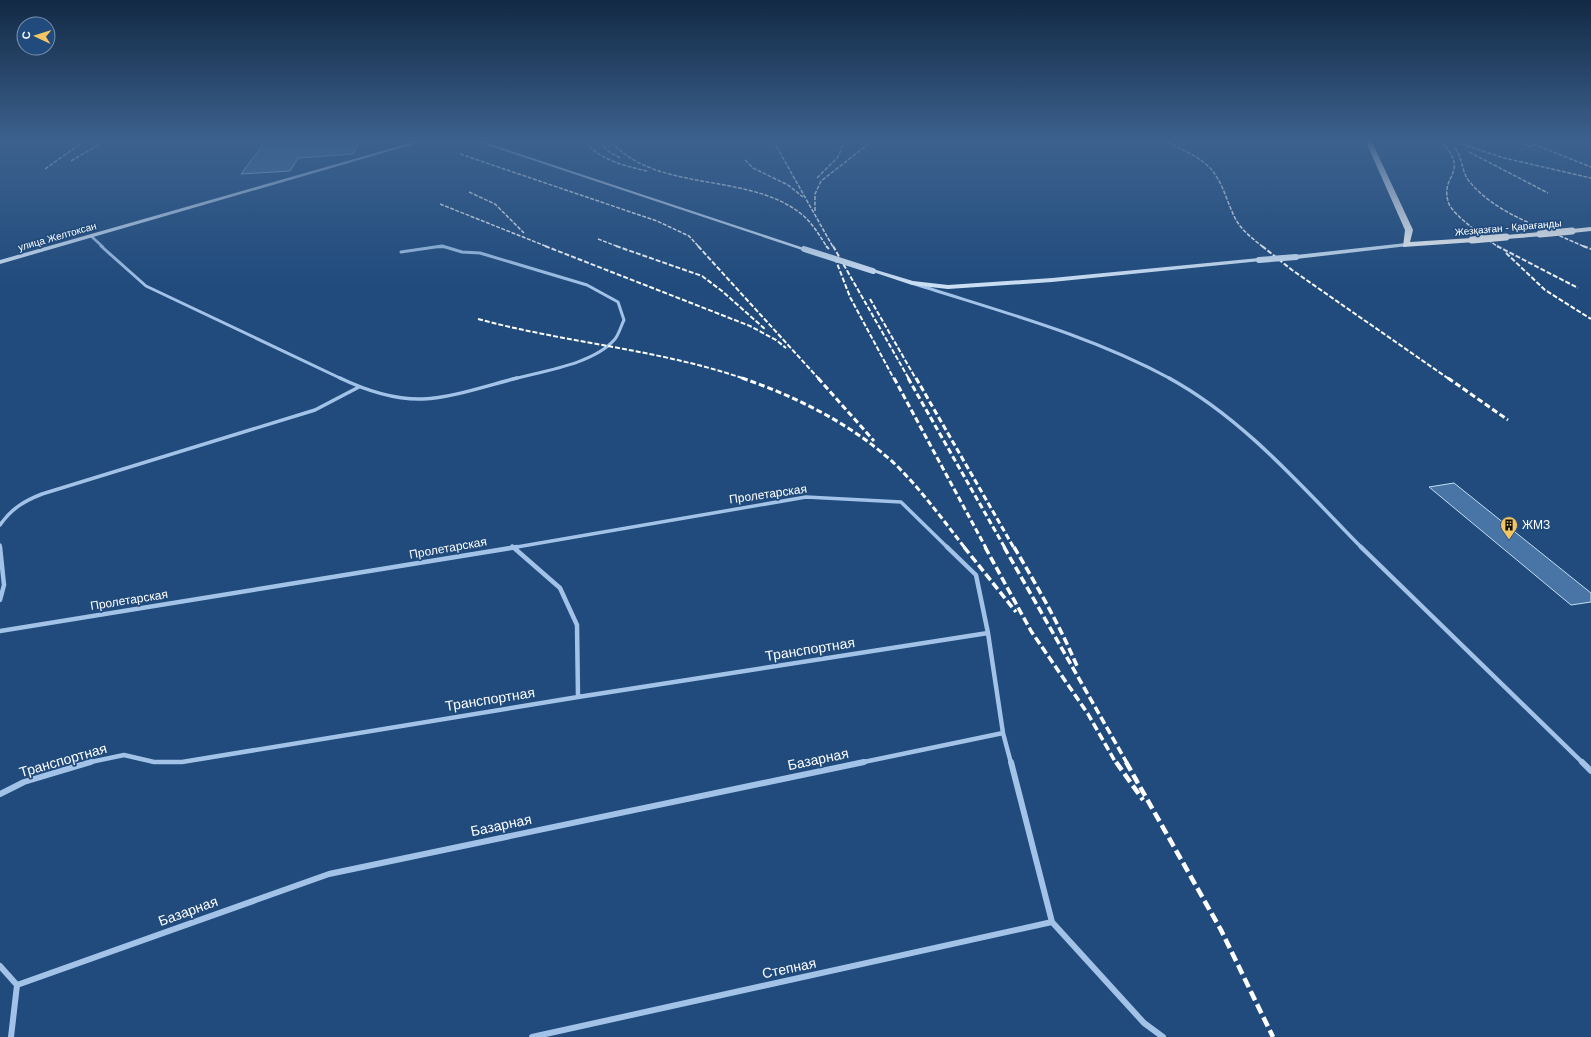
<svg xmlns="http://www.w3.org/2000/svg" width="1591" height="1037" font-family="Helvetica,sans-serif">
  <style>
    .building { fill: #4875a6; stroke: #c6ddf5 }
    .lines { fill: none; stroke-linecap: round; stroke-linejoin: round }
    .street-far4 { stroke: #a2c3e7; stroke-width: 2.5 }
    .street-far3 { stroke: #a2c3e7; stroke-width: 3 }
    .street-far2 { stroke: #a2c3e7; stroke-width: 3.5 }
    .street-far1 { stroke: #a2c3e7; stroke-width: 4.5 }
    .street { stroke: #a2c3e7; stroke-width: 6 }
    .secondary { fill: #cce0f5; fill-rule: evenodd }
    .highway { fill: #fff; fill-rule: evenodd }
    .rail-far4 { stroke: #fff; stroke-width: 1.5; stroke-dasharray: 4 1.5; stroke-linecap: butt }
    .rail-far3 { stroke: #fff; stroke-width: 2; stroke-dasharray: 5 2; stroke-linecap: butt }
    .rail-far2 { stroke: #fff; stroke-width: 3; stroke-dasharray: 6 3; stroke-linecap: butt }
    .rail-far1 { stroke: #fff; stroke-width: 3.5; stroke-dasharray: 8 3.5; stroke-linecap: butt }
    .rail { stroke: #fff; stroke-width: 4.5; stroke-dasharray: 10 4.5; stroke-linecap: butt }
    .secondary-bridge { stroke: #cce0f5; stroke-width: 6 }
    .highway-bridge { stroke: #fff; stroke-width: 7 }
    .labels { text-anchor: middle; stroke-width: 3.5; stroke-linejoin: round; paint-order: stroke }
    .far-street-label { font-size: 10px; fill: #fff; stroke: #204b7c }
    .street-label { font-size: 12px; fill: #fff; stroke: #204b7c }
    .poi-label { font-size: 12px; fill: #fff; stroke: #204b7c; text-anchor: start }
    .near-street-label { font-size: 14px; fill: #fff; stroke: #204b7c }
  </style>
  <rect width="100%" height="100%" fill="#204b7c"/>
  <!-- building -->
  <path class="building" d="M 265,142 L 359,142 L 353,154 L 298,158 L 290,171 L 241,174 Z
    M 1454,483 L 1591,593 L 1591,602 L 1571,605 L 1429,487 Z"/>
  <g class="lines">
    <!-- street-far4 -->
    <path class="street-far4" d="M 91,236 L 103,247
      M 438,247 L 444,247"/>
    <!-- street-far3 -->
    <path class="street-far3" d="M 101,246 L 146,286 L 342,379
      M 401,252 L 442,246 L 462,252 L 480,253 L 587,285 L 618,302 L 624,320 C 621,326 619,334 615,339 C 594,364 543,371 513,379
      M 915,284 C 1002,312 1090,335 1171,379"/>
    <!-- street-far2 -->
    <path class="street-far2" d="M 340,378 C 365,390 395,400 423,399 C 451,398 489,385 517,378
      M 1169,378 C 1244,419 1302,487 1362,548
      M 0,525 C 11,509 24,501 42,494 L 315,410 L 359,387
      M 0,545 L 0,548
      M 512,546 L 514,548
      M 511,548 L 806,497 L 901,502 L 948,548"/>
    <!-- street-far1 -->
    <path class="street-far1" d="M 513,547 L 560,588 L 577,625 L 578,697
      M 947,547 L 976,575 L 988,633 L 1003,733 L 1011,763
      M 1361,547 L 1583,763
      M 0,600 L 4,585 L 0,547
      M 0,631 L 517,547
      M 86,763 L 124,755 L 154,762 L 182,762 L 578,697 L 988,633
      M 859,763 L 1003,733"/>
    <!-- street -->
    <path class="street" d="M 1011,762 L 1052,922 L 1144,1023 L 1163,1037
      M 1582,762 L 1591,771
      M 0,794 L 24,782 L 91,762
      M 0,966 L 17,985 L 11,1037
      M 17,985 L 329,874 L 864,762
      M 532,1037 L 1052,922"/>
    <!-- secondary -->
    <path class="secondary" d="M 414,142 L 421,142 L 0,264 L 0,260 Z
      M 478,142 L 484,142 L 807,249 L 802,250 Z
      M 1406,243 L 1408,244 L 1408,246 L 1296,259 L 1293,257 L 1296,255 Z
      M 1259,258 L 1262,260 L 1261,261 L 1052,282 L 948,289 L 912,285 L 870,271 L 873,269 L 913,281 L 948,285 L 1052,278 Z"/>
    <!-- highway -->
    <path class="highway" d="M 1366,142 L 1372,142 L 1413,230 L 1410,242 L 1472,238 L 1475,238 L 1475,242 L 1403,247 L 1405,230 Z
      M 1591,227 L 1591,231 L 1572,233 L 1568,231 L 1572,229 Z
      M 1540,232 L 1544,234 L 1543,236 L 1506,239 L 1502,237 L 1506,235 Z"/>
    <!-- rail-far4 -->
    <path class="rail-far4" d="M 585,142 C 600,160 625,166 647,171
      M 600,142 L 608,151 L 620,158
      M 611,142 C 658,193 747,172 800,213 C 812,222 819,235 827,247
      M 774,142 L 833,247
      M 1167,142 C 1182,150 1199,156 1211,169 C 1223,183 1227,202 1235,218 C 1241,230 1253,239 1263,247
      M 1441,142 C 1472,173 1438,175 1449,204 C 1454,216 1487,239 1498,247
      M 1456,142 L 1504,158 L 1591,178
      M 1518,142 L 1533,147
      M 1528,142 L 1591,167
      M 1455,148 C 1463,158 1461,171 1469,181 C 1496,215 1547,229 1585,247
      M 1469,152 L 1548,193
      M 460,154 L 657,221 L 689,236 L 699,247
      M 745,160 L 753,168 L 788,185 L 803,197
      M 71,161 L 103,142
      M 45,169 L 83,142
      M 817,178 L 838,157 L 844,142
      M 469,192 L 495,204 L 524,233
      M 440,204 L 548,247
      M 815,211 L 815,194 L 821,181 L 871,142
      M 598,239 L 619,247"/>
    <!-- rail-far3 -->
    <path class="rail-far3" d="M 545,246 L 750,326 L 776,340 L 786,348
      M 616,246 L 702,276 L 722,291 L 766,330
      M 698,246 L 819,379
      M 826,246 L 829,249
      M 833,246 L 909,379
      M 1262,246 L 1292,270 L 1449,379
      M 1497,246 L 1578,288
      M 1583,246 L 1591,249
      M 1506,253 L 1545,290 L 1591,319
      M 835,258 L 850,297 L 894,379
      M 870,299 L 916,379
      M 478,319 C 566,343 658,349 745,379"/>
    <!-- rail-far2 -->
    <path class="rail-far2" d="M 742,378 C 797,397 854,425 897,466 C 922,491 943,520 965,548
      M 818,378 L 874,441
      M 894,378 L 986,548
      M 908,378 L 1005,548
      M 916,378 L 1014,548
      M 1448,378 L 1508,420"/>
    <!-- rail-far1 -->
    <path class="rail-far1" d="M 964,547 L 1016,612
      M 985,547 L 1031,631 L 1088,714 L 1116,763
      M 1004,547 L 1127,763
      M 1014,547 C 1037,586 1059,624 1077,666"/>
    <!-- rail -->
    <path class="rail" d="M 1116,762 L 1143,800
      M 1126,762 L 1221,930 L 1273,1037"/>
    <!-- secondary-bridge -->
    <path class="secondary-bridge" d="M 804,249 L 873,271
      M 1259,260 L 1296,257"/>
    <!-- highway-bridge -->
    <path class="highway-bridge" d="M 1540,234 L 1572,231
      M 1472,240 L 1506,237"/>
  </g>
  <!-- sky -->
  <linearGradient id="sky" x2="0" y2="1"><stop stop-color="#122944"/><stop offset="0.49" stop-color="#3c618e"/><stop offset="1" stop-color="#3c618e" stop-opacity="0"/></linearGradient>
  <rect width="1591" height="287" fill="url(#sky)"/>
  <!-- icons -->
  <defs>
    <g id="building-pin" transform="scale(0.9)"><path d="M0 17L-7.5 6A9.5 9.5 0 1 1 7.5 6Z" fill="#f4c563" stroke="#204b7c"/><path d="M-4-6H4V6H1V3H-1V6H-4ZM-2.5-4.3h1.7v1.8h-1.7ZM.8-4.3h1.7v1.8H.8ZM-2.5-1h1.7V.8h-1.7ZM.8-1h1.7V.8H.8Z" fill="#111"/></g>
  </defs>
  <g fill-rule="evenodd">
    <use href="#building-pin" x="1509" y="525"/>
  </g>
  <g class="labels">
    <!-- far-street labels -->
    <g class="far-street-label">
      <text transform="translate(1508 227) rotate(-5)" y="4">Жезқазған - Қарағанды</text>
      <text transform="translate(57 236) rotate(-16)" y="4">улица Желтоксан</text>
    </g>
    <!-- street labels -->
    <g class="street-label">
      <text transform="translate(768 494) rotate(-8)" y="4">Пролетарская</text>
      <text transform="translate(448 548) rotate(-10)" y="4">Пролетарская</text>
      <text transform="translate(129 600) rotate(-9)" y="4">Пролетарская</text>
    </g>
    <!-- poi labels -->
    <g class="poi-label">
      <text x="1522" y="529">ЖМЗ</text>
    </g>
    <!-- near-street labels -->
    <g class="near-street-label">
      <text transform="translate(810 649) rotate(-9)" y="5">Транспортная</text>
      <text transform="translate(490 699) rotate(-9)" y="5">Транспортная</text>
      <text transform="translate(818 759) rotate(-12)" y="5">Базарная</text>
      <text transform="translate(63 760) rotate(-16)" y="5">Транспортная</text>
      <text transform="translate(501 825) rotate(-12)" y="5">Базарная</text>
      <text transform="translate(188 911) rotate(-20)" y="5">Базарная</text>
      <text transform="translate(789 968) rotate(-12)" y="5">Степная</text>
    </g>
  </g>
  <!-- north arrow -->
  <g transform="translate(36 36) rotate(274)"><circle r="19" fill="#204b7c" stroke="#7993b0"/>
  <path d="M0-3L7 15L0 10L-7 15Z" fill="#f4c563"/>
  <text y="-6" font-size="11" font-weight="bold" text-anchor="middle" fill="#ffffff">С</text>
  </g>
</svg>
